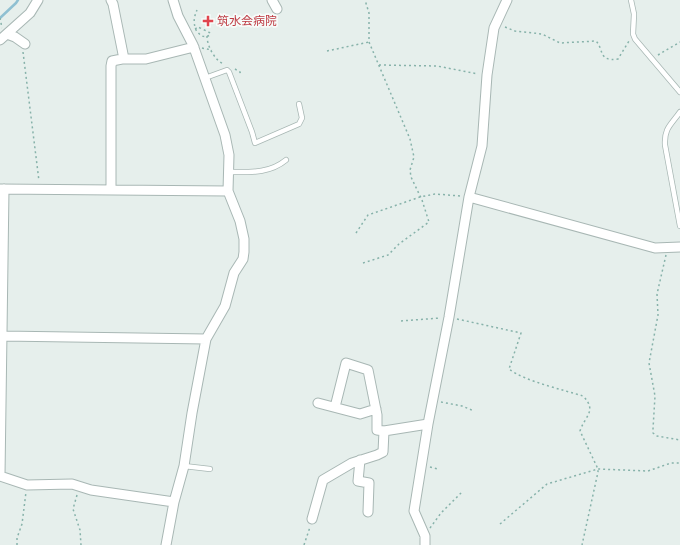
<svg xmlns="http://www.w3.org/2000/svg" width="680" height="545" font-family="Lato,'Noto Sans JP',sans-serif">
  <style>
    .lines { fill: none; stroke-linecap: round; stroke-linejoin: round }
    .stream { stroke: #8fc0d2; stroke-width: 2.5 }
    .service-casing { stroke: #a8b7b4; stroke-width: 6 }
    .minor-casing { stroke: #a8b7b4; stroke-width: 11 }
    .path { stroke: #87b2aa; stroke-width: 1.5; stroke-dasharray: 2 3; stroke-linecap: butt }
    .service { stroke: #fff; stroke-width: 4.5 }
    .minor { stroke: #fff; stroke-width: 9 }
    .health-dot { fill: #e0444e; stroke: #f7fbf9; stroke-width: 1.5 }
    .labels { text-anchor: middle; stroke-width: 3.5; stroke-linejoin: round; paint-order: stroke }
    .health-label { font-size: 12px; fill: #be3a42; stroke: #f7fbf9; text-anchor: start }
  </style>
  <rect width="100%" height="100%" fill="#e6efec"/>
  <g class="lines">
    <!-- stream -->
    <path class="stream" d="M 0,18 L 16,3 L 18,0"/>
    <!-- service casing -->
    <g class="service-casing">
      <path id="service" d="M 631,0 L 634,14 L 633,34 L 635,39 L 680,92
        M 205,78 L 227,70 L 229,72 L 252,132 L 255,143 L 299,124 L 302,118 L 299,104
        M 680,112 C 671,125 664,128 665,145 L 680,226
        M 228,172 C 249,172 269,174 286,160
        M 184,466 L 210,469"/>
    </g>
    <!-- minor casing -->
    <g class="minor-casing">
      <path id="minor" d="M 111,0 L 113,4 L 124,59
        M 272,0 L 277,9
        M 7,34 L 15,37 L 25,44
        M 0,40 L 30,13 L 38,0
        M 0,189 L 228,191
        M 4,189 L 0,476 L 27,485 L 72,484 L 91,490 L 174,502
        M 111,190 L 111,66 L 112,61 L 122,59 L 146,59 L 194,47
        M 469,197 L 655,248 L 680,247
        M 2,336 L 206,339
        M 318,403 L 360,414 L 376,409
        M 335,407 L 346,363 L 368,370 L 377,415 L 377,430 L 384,431
        M 360,460 L 358,481 L 369,483 L 368,512
        M 312,519 L 323,480 L 352,463 L 377,455 L 383,452 L 384,431 L 428,424
        M 166,545 L 174,502 L 184,466 L 192,413 L 206,339 L 225,306 L 234,273 L 243,259 L 244,252 L 244,239 L 240,221 L 228,191 L 229,155 L 225,135 L 193,45 L 178,16 L 173,0
        M 425,545 L 425,536 L 414,511 L 428,424 L 449,317 L 469,197 L 482,146 L 487,75 L 494,28 L 507,0"/>
    </g>
    <!-- path -->
    <path class="path" d="M 0,18 L 2,28
      M 505,27 L 515,31 L 542,34 L 560,43 L 596,41 C 604,49 598,62 618,59 L 629,41
      M 195,29 L 198,27 C 200,28 209,32 210,33 L 210,35 C 203,39 200,35 196,30 C 193,22 194,17 197,10
      M 207,36 C 207,46 215,61 224,64
      M 202,48 L 212,50
      M 327,51 L 369,42
      M 23,52 L 39,181
      M 658,55 L 680,42
      M 379,65 L 437,66 L 478,74
      M 235,69 L 240,72 L 241,76
      M 356,233 L 368,215 L 420,197 L 435,194 L 461,196
      M 666,255 L 657,294 L 658,315 L 649,363 L 655,396 L 653,429 L 653,433 L 657,436 L 680,440
      M 363,263 L 388,255 L 399,244 L 429,222 L 422,200 L 411,177 L 410,170 L 414,157 L 410,139 L 369,42 L 369,13 L 365,0
      M 457,319 L 521,333 L 509,369 C 524,381 564,390 583,396 C 598,411 584,417 580,431 L 598,469 L 598,472 L 582,545
      M 401,321 L 440,318
      M 441,402 L 462,406 L 474,411
      M 430,467 L 438,469
      M 77,495 L 73,509 L 80,530 L 81,545
      M 500,524 L 547,484 L 598,469 L 648,471 L 671,463 L 680,463
      M 430,528 L 441,513 L 463,491
      M 17,545 L 17,538 L 22,524 L 26,492
      M 304,545 L 310,527"/>
    <!-- service -->
    <use href="#service" class="service"/>
    <!-- minor -->
    <use href="#minor" class="minor"/>
  </g>
  <!-- markers -->
  <path class="health-dot" d="M206 15h4v4h4v4h-4v4h-4v-4h-4v-4h4z"/>
  <g class="labels">
    <!-- health labels -->
    <g class="health-label">
      <text x="217" y="25">筑水会病院</text>
    </g>
  </g>
</svg>
